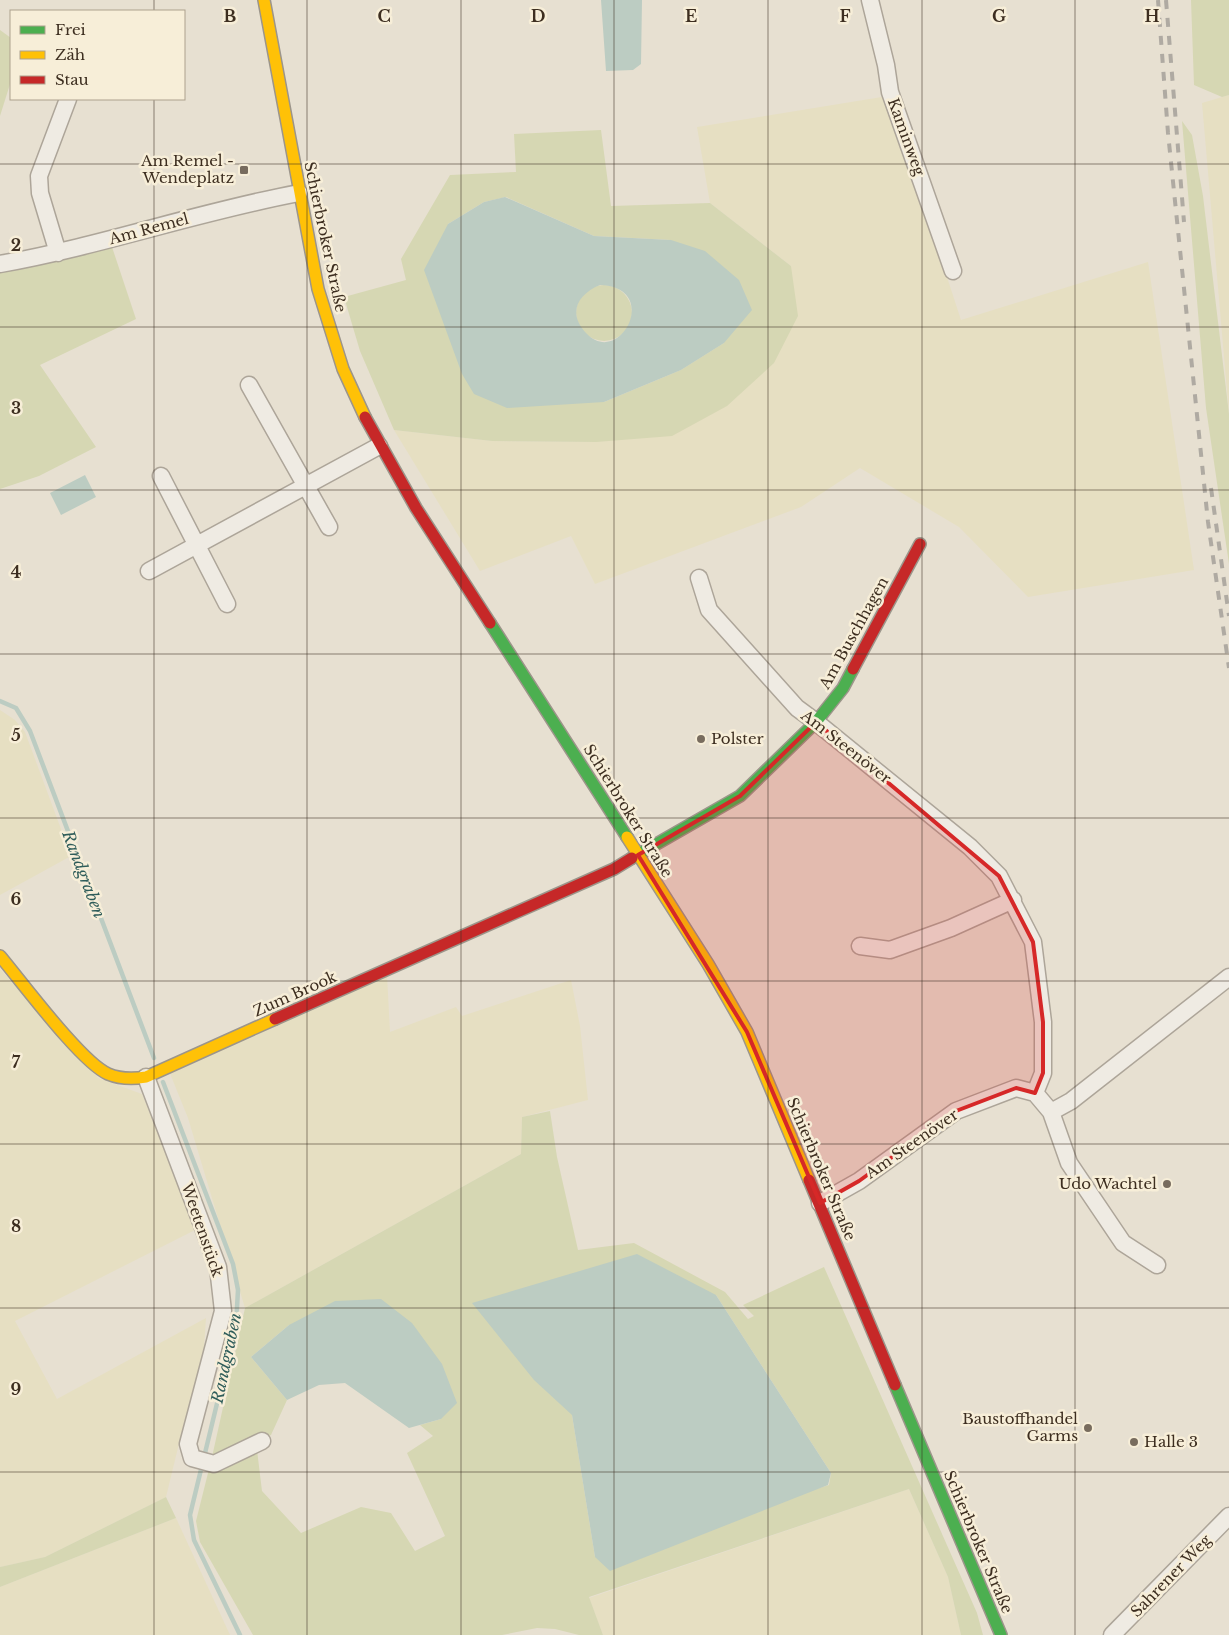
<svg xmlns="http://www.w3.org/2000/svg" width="1229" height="1635" font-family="'Libre Baskerville',serif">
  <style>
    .farmland { fill: #e6dfc2 }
    .green { fill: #d6d7b3; fill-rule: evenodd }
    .water { fill: #bcccc2; fill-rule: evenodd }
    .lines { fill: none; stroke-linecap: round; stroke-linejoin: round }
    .stream { stroke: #bcccc2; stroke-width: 4.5 }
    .street-casing { stroke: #ada599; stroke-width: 19 }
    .fast-casing { stroke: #9c958a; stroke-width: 14 }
    .slow-casing { stroke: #9c958a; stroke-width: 14 }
    .jam-casing { stroke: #9c958a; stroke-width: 14 }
    .street { stroke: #efebe3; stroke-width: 16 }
    .fast { stroke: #4caf50; stroke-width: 11 }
    .slow { stroke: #ffc107; stroke-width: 11 }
    .jam { stroke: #c62828; stroke-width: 11 }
    .rail { stroke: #afaaa2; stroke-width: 4; stroke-dasharray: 9 9; stroke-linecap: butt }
    .marked { fill: #d62828; fill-opacity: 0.2; stroke: #d62828; stroke-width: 4; stroke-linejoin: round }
    .grid { fill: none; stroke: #3d2e20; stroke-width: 1; stroke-opacity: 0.55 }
    .poi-dot { fill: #786c5e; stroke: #f7eed8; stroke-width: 2 }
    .labels { text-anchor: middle; stroke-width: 5; stroke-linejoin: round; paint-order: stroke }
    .street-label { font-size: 15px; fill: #3d2e20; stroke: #f7eed8 }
    .poi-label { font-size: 15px; fill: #3d2e20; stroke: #f7eed8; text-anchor: end }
    .water-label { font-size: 16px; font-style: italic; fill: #2f5d5a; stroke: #f7eed8 }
    .grid-label { font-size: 16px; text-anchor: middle; font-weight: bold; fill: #3d2e20; stroke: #f7eed8; stroke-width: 5; stroke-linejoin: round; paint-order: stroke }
  </style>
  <rect width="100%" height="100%" fill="#e7e0d1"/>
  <!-- farmland -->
  <path class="farmland" d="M 1229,95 L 1229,414 L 1202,103 Z
    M 888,96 L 961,320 L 1148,262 L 1194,570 L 1028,597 L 959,527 L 860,468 L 801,507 L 595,584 L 571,536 L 480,571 L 394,430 L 492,441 L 596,442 L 791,266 L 710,203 L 697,127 Z
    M 0,710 L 15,720 L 25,732 L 71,856 L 0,895 Z
    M 0,969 L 98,1078 L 142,1094 L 197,1229 L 15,1321 L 57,1399 L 206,1318 L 203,1362 L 184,1423 L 166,1497 L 45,1557 L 0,1567 Z
    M 387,975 L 390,1032 L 456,1007 L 462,1016 L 571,980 L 580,1026 L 588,1100 L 522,1117 L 521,1154 L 245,1308 L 188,1118 L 169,1071 Z
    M 909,1489 L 948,1577 L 961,1635 L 603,1635 L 589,1598 Z
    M 176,1518 L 230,1635 L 0,1635 L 0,1587 Z"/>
  <!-- green -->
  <path class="green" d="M 1191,0 L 1229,0 L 1229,95 L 1222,97 L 1194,85 Z
    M 0,30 L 11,38 L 11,81 L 0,116 Z
    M 1182,121 L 1192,135 L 1203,196 L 1229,414 L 1229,564 L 1206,408 Z
    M 601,130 L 611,206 L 710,203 L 791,266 L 798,316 L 774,363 L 727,406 L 672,436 L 596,442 L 492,441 L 394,430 L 360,351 L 344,297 L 406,280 L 401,259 L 450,175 L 516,172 L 514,134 ZM 506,197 L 594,236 L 671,240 L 724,343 L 681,370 L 604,402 L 448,224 L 484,202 Z
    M 112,247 L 136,319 L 40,365 L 96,447 L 39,476 L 0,489 L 0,273 Z
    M576 313a28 28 0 1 1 56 0a28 28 0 1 1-56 0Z
    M 550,1111 L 557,1157 L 578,1250 L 634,1243 L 725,1292 L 748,1319 L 754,1316 L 743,1305 L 824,1267 L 977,1613 L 983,1635 L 961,1635 L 948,1577 L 909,1489 L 589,1597 L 603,1635 L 579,1635 L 555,1629 L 537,1628 L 502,1635 L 253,1635 L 200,1542 L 196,1521 L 209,1469 L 257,1450 L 262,1491 L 301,1533 L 361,1507 L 391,1513 L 415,1551 L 445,1536 L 407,1453 L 433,1436 L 420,1425 L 441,1419 L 289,1325 L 251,1357 L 287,1400 L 271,1435 L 217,1458 L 212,1457 L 245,1308 L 521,1154 L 522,1117 ZM 716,1295 L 831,1473 L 829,1485 L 595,1557 L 572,1415 Z
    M 166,1497 L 176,1518 L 0,1587 L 0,1567 L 45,1557 Z"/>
  <!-- water -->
  <path class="water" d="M 601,0 L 642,0 L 641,64 L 633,70 L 606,71 Z
    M 505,197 L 594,236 L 671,240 L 705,251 L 739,280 L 752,310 L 724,343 L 681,370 L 604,402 L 507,408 L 474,394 L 462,374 L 424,270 L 448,224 L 484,202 ZM 600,285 C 662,287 620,369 586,333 C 567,313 578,294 600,285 Z
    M 85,475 L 96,497 L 61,515 L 50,493 Z
    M 637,1254 L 716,1295 L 831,1473 L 828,1485 L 610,1571 L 595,1557 L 572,1415 L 534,1380 L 472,1303 Z
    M 381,1299 L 412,1323 L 442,1364 L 457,1403 L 441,1419 L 409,1428 L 345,1383 L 319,1385 L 287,1400 L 251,1357 L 289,1325 L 335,1301 Z"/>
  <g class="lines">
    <!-- stream -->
    <path class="stream" d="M 0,701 L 16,708 L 30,731 L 154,1058
      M 163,1082 L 233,1264 L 238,1290 L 236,1325 L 190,1515 L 194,1540 L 240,1635"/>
    <!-- street casing -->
    <g class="street-casing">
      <path id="street" d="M 870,0 L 886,65 L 890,92 L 953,271
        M 58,253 L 40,193 L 39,176 L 68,99
        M 0,264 C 101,246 198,212 299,193
        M 249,385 L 329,527
        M 161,476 L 227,604
        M 149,571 L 379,446
        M 699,578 L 709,610 L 797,708 L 816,722 L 970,847 L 999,876 L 1033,942 L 1043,1022 L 1043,1073 L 1035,1093 L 1051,1112 L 1069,1163 L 1123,1243 L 1157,1265
        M 860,946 L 890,950 L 951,928 L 1013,900
        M 146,1077 L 218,1267 L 223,1311 L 188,1444 L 192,1458 L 214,1464 L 262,1441
        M 1051,1112 L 1071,1101 L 1229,977
        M 820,1203 L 859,1181 L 956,1111 L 1016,1088 L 1035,1093
        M 1112,1635 L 1229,1516"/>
    </g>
    <!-- fast casing -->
    <g class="fast-casing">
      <path id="fast" d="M 490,623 L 627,837
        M 632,858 L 740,796 L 816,722 L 843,688 L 853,669
        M 895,1385 L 1001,1635"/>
    </g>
    <!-- slow casing -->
    <g class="slow-casing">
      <path id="slow" d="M 264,0 L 318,289 L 343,369 L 365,417
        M 627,837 L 708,964 L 747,1032 L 809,1180
        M 0,956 C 22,982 81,1062 108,1074 C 120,1079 134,1079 146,1077 L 275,1019"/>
    </g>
    <!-- jam casing -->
    <g class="jam-casing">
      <path id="jam" d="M 365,417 L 416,508 L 490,623
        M 853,669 L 920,544
        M 275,1019 L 614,869 L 632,858
        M 809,1180 L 895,1385"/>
    </g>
    <!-- street -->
    <use href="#street" class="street"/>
    <!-- fast -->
    <use href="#fast" class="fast"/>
    <!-- slow -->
    <use href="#slow" class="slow"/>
    <!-- jam -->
    <use href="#jam" class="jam"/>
    <!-- rail -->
    <path class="rail" d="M 1158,0 L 1168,133 L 1208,522 L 1229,668
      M 1166,0 L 1184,222
      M 1211,488 L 1229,616"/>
  </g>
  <!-- marked area -->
  <path class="marked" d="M 816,722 L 999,876 L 1033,942 L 1043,1022 L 1043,1073 L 1035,1093 L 1016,1088 L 956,1111 L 859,1181 L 820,1203 L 747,1032 L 638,855 L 740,796 Z"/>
  <!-- grid -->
  <path class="grid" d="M 154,0 L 154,11M 307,0 L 307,1635M 461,0 L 461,1635M 614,0 L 614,1635M 768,0 L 768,1635M 922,0 L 922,1635M 1075,0 L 1075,1635M 154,99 L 154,1635M 0,164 L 1229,164M 0,327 L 1229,327M 0,490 L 1229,490M 0,654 L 1229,654M 0,818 L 1229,818M 0,981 L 1229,981M 0,1144 L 1229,1144M 0,1308 L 1229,1308M 0,1472 L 1229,1472"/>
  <!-- markers -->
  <g class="poi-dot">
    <rect x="239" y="165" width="10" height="10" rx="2.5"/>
    <circle cx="701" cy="739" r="5"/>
    <circle cx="1167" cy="1184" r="5"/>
    <circle cx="1088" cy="1428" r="5"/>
    <circle cx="1134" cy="1442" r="5"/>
  </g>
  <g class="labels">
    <!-- street labels -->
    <g class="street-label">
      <text transform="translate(906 137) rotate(70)" y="5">Kaminweg</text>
      <text transform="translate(149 229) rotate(-15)" y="5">Am Remel</text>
      <text transform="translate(325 237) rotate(78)" y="5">Schierbroker Straße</text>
      <text transform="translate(854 633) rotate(-61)" y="5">Am Buschhagen</text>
      <text transform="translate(846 747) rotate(38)" y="5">Am Steenöver</text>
      <text transform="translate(628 811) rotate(58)" y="5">Schierbroker Straße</text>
      <text transform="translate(295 994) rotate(-24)" y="5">Zum Brook</text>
      <text transform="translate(912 1144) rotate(-35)" y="5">Am Steenöver</text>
      <text transform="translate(821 1169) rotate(67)" y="5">Schierbroker Straße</text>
      <text transform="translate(202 1230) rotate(71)" y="5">Weetenstück</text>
      <text transform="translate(978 1542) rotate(67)" y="5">Schierbroker Straße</text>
      <text transform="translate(1171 1576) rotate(-46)" y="5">Sahrener Weg</text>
    </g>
    <!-- poi labels -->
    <g class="poi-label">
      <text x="234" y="166">Am Remel -<tspan x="234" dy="17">Wendeplatz</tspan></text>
      <text x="711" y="744" text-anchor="start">Polster</text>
      <text x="1157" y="1189">Udo Wachtel</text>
      <text x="1078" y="1424">Baustoffhandel<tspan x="1078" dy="17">Garms</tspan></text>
      <text x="1144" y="1447" text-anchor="start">Halle 3</text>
    </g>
    <!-- water labels -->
    <g class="water-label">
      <text transform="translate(84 874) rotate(69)" y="6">Randgraben</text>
      <text transform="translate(226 1358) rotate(-78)" y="6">Randgraben</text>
    </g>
  </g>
  <g class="grid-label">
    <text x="230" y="22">B</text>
    <text x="384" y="22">C</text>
    <text x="538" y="22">D</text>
    <text x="691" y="22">E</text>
    <text x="845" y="22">F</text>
    <text x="999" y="22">G</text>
    <text x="1152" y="22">H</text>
    <text x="16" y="251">2</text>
    <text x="16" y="414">3</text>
    <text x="16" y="578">4</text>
    <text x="16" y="741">5</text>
    <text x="16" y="905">6</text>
    <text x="16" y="1068">7</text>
    <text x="16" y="1232">8</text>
    <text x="16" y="1395">9</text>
  </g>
  <!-- legend -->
  <rect x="10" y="10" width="175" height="90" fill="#f7eed8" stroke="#ada18e"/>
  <rect x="20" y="26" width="25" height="8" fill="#4caf50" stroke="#ada18e"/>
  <text x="55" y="35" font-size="15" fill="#3d2e20">Frei</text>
  <rect x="20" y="51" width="25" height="8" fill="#ffc107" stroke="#ada18e"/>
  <text x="55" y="60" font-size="15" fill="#3d2e20">Zäh</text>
  <rect x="20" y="76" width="25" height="8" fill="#c62828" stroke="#ada18e"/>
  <text x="55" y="85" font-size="15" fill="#3d2e20">Stau</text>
</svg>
